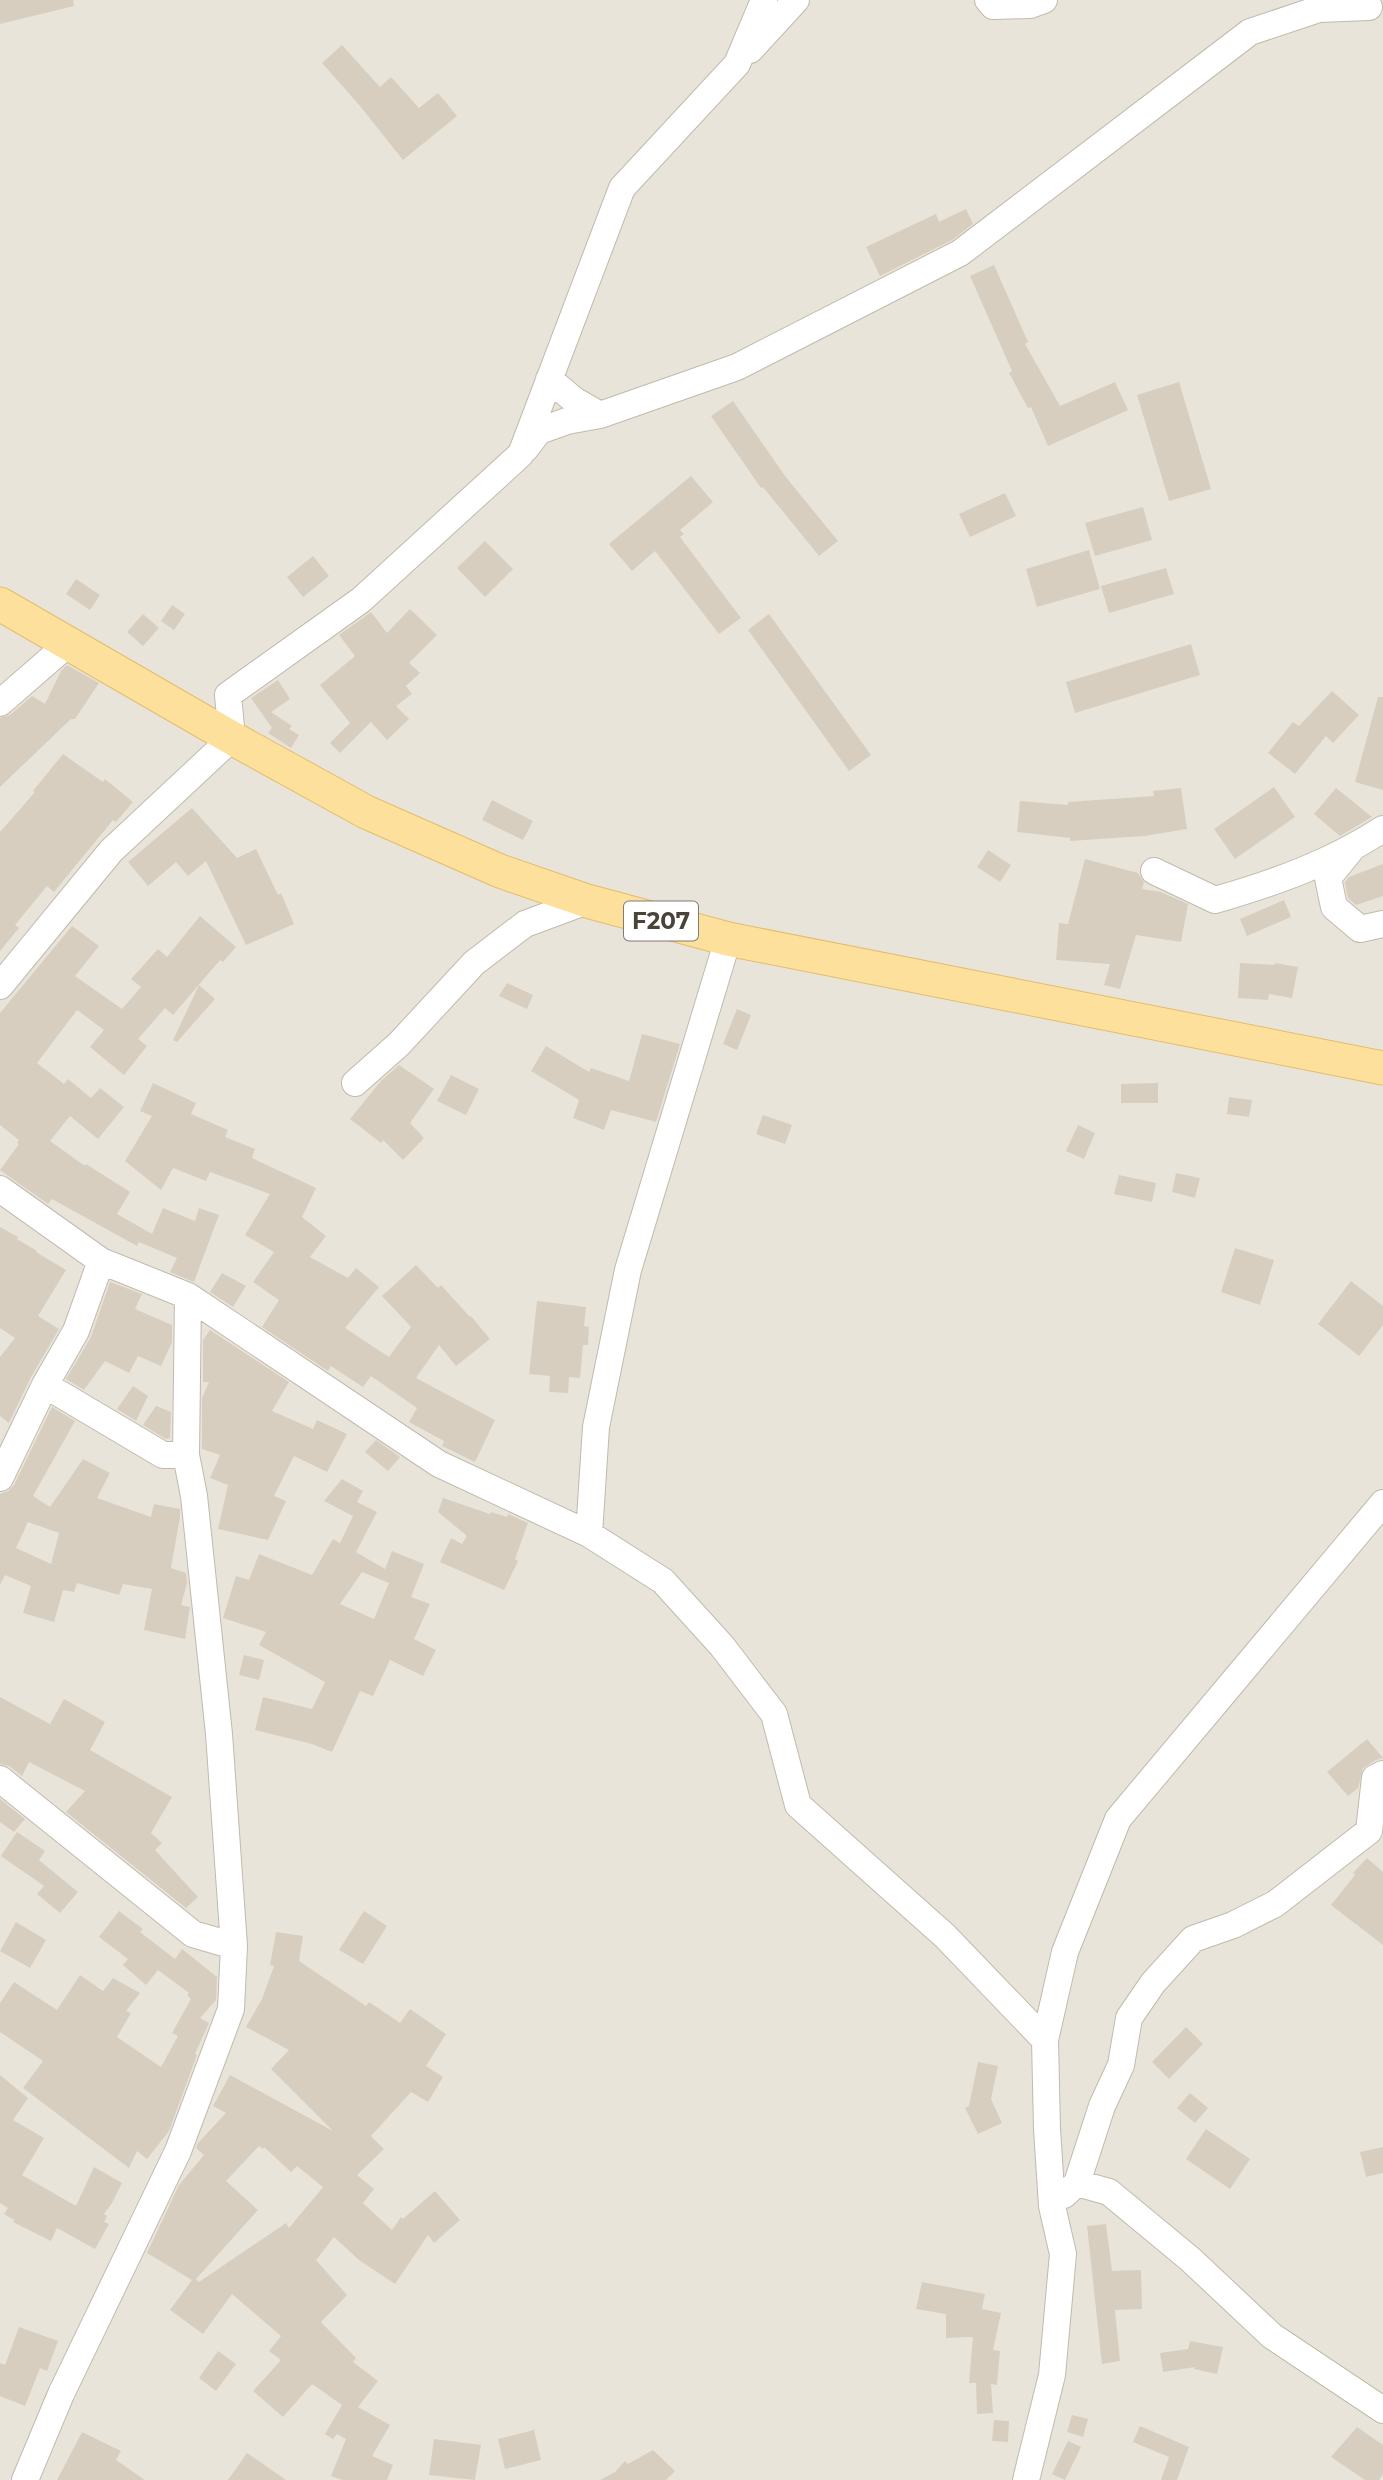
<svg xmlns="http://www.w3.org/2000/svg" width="1383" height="2480" font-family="Montserrat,sans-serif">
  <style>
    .residential { fill: #e9e4d9 }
    .building { fill: #d7cec0; fill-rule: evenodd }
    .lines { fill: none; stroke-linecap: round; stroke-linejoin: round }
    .minor-casing { stroke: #c1baad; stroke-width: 28 }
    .major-casing { stroke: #e3bd6b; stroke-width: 35 }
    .minor { stroke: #fff; stroke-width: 26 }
    .major { stroke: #fde09c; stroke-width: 33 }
    .labels { text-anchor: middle; stroke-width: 7; stroke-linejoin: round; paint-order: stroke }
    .shield { fill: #fff; stroke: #807b74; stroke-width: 2 }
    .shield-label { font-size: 23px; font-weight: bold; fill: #494338 }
  </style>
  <rect width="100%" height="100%" fill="#f5f2eb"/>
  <!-- residential -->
  <path class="residential" d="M 0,0 L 1383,0 L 1383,2480 L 0,2480 Z"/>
  <!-- building -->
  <path class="building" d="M 0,0 L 73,0 L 74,6 L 0,24 Z
    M 342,45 L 380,87 L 391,77 L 419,108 L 438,93 L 457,116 L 403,160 L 360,106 L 322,63 Z
    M 966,209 L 973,224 L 952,240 L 880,276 L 866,247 L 936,214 L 939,222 Z
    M 994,265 L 1028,342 L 1025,344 L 1060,406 L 1115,382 L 1128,410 L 1048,446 L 1031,407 L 1028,408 L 1009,373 L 1012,371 L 970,276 Z
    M 1179,382 L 1211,489 L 1169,501 L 1137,395 Z
    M 733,401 L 785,476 L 838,541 L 819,556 L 763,487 L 761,488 L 711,416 Z
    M 691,476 L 713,502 L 680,530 L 684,534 L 680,537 L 741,618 L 719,634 L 655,551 L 632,571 L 609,544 Z
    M 1005,493 L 1016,516 L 970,537 L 959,514 Z
    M 1143,507 L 1152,540 L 1095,556 L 1085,523 Z
    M 485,541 L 513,569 L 485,597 L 457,568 Z
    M 1089,550 L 1100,589 L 1037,607 L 1026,569 Z
    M 313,556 L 329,576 L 303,597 L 287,577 Z
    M 1166,568 L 1174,594 L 1109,613 L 1101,586 Z
    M 76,579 L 100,595 L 90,610 L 66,594 Z
    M 172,605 L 185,614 L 174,630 L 161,621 Z
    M 410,609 L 437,635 L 409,663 L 420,673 L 406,686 L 412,694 L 396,706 L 409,719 L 387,740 L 371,722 L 340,753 L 330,743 L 350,723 L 320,685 L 355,656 L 339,635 L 371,612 L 387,633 Z
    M 143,614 L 159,628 L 143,646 L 127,632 Z
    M 769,614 L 871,755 L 849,771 L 748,630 Z
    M 1191,644 L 1200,675 L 1075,713 L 1066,682 Z
    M 67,665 L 99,683 L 75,719 L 71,719 L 0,787 L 0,718 L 10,715 L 32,696 L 45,704 L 61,671 Z
    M 278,680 L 290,699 L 271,712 L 292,726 L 289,729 L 299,735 L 291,748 L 268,733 L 272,728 L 251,698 Z
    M 1332,691 L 1359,715 L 1333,743 L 1326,736 L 1295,774 L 1268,753 L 1293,722 L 1299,726 Z
    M 1378,697 L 1383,697 L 1383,790 L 1355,782 Z
    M 63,754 L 103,782 L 105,779 L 133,802 L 116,822 L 113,820 L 54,892 L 47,886 L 15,925 L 19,928 L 0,951 L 0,832 L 35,792 L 33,791 Z
    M 1274,787 L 1295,817 L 1235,859 L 1214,829 Z
    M 1181,788 L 1187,829 L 1144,836 L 1070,841 L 1070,838 L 1017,832 L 1020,801 L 1068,805 L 1068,802 L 1154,796 L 1153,791 Z
    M 1336,788 L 1372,817 L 1340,836 L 1314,814 Z
    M 492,800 L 533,821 L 523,840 L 482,820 Z
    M 192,808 L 237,858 L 256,849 L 278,895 L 281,893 L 294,924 L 246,945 L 206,861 L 188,876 L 176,862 L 148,886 L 128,862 Z
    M 988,850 L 1011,865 L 1000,882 L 977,867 Z
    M 1085,859 L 1138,873 L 1144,882 L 1142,889 L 1161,892 L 1188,904 L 1181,942 L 1136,935 L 1120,989 L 1104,985 L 1110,964 L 1056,960 L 1059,923 L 1068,924 Z
    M 1383,864 L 1383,896 L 1356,905 L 1348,898 L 1345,882 L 1349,877 Z
    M 1284,900 L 1291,917 L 1247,936 L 1240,919 Z
    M 200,916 L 236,947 L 223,962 L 220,960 L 173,1015 L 165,1008 L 138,1039 L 147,1046 L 124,1075 L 90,1047 L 104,1030 L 77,1010 L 37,1063 L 64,1084 L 68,1079 L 91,1098 L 100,1088 L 124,1107 L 98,1139 L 70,1116 L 50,1141 L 85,1166 L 86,1164 L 130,1192 L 117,1214 L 152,1234 L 163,1208 L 195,1221 L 199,1208 L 219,1215 L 194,1282 L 170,1272 L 177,1258 L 139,1242 L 137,1246 L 52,1199 L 48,1204 L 0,1170 L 19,1144 L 17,1143 L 19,1140 L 0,1125 L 0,1013 L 72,926 L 99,946 L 75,976 L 122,1009 L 141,987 L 131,979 L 158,949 L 167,957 Z
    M 1240,963 L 1275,965 L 1275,963 L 1298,967 L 1292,998 L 1269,994 L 1268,1000 L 1238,998 Z
    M 507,983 L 533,995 L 527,1009 L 499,996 Z
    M 199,985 L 215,999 L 177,1042 L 173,1040 Z
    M 737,1009 L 751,1015 L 737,1050 L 723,1044 Z
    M 642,1034 L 680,1044 L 656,1122 L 611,1110 L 604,1130 L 573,1118 L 579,1100 L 531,1071 L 546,1046 L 589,1072 L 591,1068 L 629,1081 Z
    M 399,1065 L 434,1089 L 410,1123 L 424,1138 L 403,1160 L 383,1140 L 381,1143 L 350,1119 L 381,1081 Z
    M 451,1075 L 479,1089 L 466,1115 L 437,1101 Z
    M 153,1083 L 196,1103 L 191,1114 L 228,1130 L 225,1137 L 255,1149 L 252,1158 L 316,1188 L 302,1217 L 326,1236 L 310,1257 L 348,1278 L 356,1268 L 379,1287 L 345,1328 L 389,1357 L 411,1327 L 382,1296 L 416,1265 L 438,1288 L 441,1285 L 470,1317 L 471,1316 L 490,1339 L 456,1366 L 439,1345 L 416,1378 L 495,1420 L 475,1462 L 442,1446 L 444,1441 L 409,1422 L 417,1408 L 371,1376 L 363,1387 L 331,1366 L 328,1371 L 262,1327 L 279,1300 L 253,1282 L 274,1252 L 245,1235 L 270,1194 L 210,1172 L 206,1181 L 173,1168 L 161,1190 L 125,1161 L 152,1116 L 140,1111 Z
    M 1158,1083 L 1158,1103 L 1121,1103 L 1121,1084 Z
    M 1229,1097 L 1252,1100 L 1249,1117 L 1227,1114 Z
    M 763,1115 L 792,1125 L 785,1144 L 756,1134 Z
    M 1078,1125 L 1095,1133 L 1084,1159 L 1066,1151 Z
    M 1176,1173 L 1200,1178 L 1195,1198 L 1172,1192 Z
    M 1119,1175 L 1156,1183 L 1152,1202 L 1114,1194 Z
    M 0,1227 L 18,1237 L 17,1239 L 37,1251 L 36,1252 L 66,1270 L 38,1316 L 59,1329 L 31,1377 L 9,1423 L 0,1416 L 0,1357 L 15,1338 L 0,1328 Z
    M 1235,1248 L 1274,1260 L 1260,1305 L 1221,1292 Z
    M 222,1273 L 246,1286 L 233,1307 L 210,1292 Z
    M 1351,1281 L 1383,1306 L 1383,1325 L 1359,1356 L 1318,1324 Z
    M 110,1282 L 142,1294 L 135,1309 L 172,1325 L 172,1342 L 161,1366 L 138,1356 L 129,1373 L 105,1361 L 84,1390 L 66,1379 L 91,1337 Z
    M 537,1301 L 586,1307 L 584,1326 L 589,1327 L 588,1345 L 583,1345 L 580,1378 L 569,1377 L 568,1393 L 549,1392 L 550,1376 L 529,1374 Z
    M 210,1330 L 289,1382 L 272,1411 L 313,1429 L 317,1420 L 347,1434 L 327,1472 L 294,1456 L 274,1496 L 286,1501 L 268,1540 L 218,1529 L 228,1485 L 210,1478 L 220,1455 L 202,1449 L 202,1398 L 209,1382 L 203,1382 L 203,1340 Z
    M 133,1386 L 148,1396 L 136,1421 L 117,1409 Z
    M 156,1406 L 171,1412 L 170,1438 L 166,1439 L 143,1425 Z
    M 52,1407 L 75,1421 L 33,1496 L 50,1507 L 83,1459 L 110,1473 L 97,1498 L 151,1517 L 154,1504 L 180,1509 L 180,1517 L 171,1568 L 186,1573 L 187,1583 L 181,1605 L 190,1607 L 185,1639 L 144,1630 L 152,1589 L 123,1584 L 119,1595 L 77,1583 L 74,1592 L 63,1590 L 54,1622 L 23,1613 L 31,1586 L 5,1575 L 0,1585 L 0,1494 L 8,1491 L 14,1485 ZM 28,1522 L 59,1533 L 51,1564 L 16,1548 Z
    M 376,1440 L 400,1457 L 388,1471 L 365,1452 Z
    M 342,1479 L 363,1491 L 357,1502 L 377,1512 L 356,1552 L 385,1569 L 392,1551 L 424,1564 L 411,1597 L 430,1604 L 414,1639 L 436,1650 L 423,1676 L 390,1660 L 373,1696 L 360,1691 L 332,1752 L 312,1744 L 255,1730 L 263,1697 L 312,1709 L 325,1682 L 259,1645 L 266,1632 L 223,1618 L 236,1576 L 249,1580 L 259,1554 L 312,1575 L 333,1539 L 340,1543 L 353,1516 L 324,1501 ZM 362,1572 L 389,1583 L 374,1619 L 340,1604 Z
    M 443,1498 L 490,1514 L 491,1512 L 507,1517 L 508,1514 L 528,1523 L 515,1559 L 518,1561 L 504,1590 L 440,1562 L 451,1538 L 462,1544 L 467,1536 L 438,1512 Z
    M 244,1655 L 264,1660 L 259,1680 L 239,1675 Z
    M 0,1697 L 50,1724 L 64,1699 L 105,1722 L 90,1750 L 172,1797 L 151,1833 L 162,1843 L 155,1850 L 198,1897 L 186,1908 L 66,1812 L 85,1791 L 29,1762 L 22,1776 L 9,1766 L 0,1764 Z
    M 1367,1739 L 1383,1758 L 1376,1760 L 1363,1768 L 1358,1788 L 1348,1796 L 1327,1772 Z
    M 0,1799 L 25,1819 L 14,1832 L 0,1822 Z
    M 17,1832 L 45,1851 L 39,1860 L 78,1892 L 60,1913 L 37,1894 L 44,1886 L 1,1856 Z
    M 1367,1858 L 1383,1872 L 1383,1945 L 1331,1905 L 1355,1875 L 1353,1873 Z
    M 119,1911 L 143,1929 L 140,1932 L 175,1959 L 182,1949 L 217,1977 L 216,2000 L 200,2018 L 209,2023 L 195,2054 L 197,2055 L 169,2131 L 147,2159 L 137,2151 L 129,2168 L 23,2088 L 43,2061 L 0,2032 L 0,2003 L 14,1982 L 57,2010 L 80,1975 L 103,1991 L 113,1978 L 140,1993 L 126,2011 L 131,2013 L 117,2037 L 161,2067 L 178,2036 L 172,2033 L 191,1999 L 187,1995 L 189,1993 L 158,1970 L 146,1985 L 123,1965 L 128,1959 L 99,1937 Z
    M 364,1911 L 387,1926 L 363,1964 L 339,1950 Z
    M 16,1922 L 46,1940 L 30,1968 L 0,1951 Z
    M 276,1932 L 303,1936 L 299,1961 L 366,2006 L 369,2002 L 400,2023 L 410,2009 L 446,2034 L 426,2066 L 443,2077 L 428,2102 L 411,2092 L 371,2136 L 384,2149 L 357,2175 L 374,2189 L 363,2203 L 392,2230 L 401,2217 L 403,2219 L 435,2191 L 460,2220 L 434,2243 L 428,2235 L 395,2284 L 359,2260 L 334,2237 L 316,2260 L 347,2295 L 321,2322 L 356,2358 L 353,2362 L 378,2381 L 358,2407 L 390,2425 L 372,2456 L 393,2465 L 387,2480 L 342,2480 L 331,2476 L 346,2439 L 337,2434 L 333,2439 L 325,2434 L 342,2405 L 312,2384 L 283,2417 L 253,2391 L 281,2360 L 269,2351 L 281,2336 L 232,2294 L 203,2334 L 170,2310 L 192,2280 L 147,2253 L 179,2185 L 204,2155 L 196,2148 L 198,2143 L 226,2113 L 213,2106 L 230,2075 L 333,2131 L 271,2069 L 289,2050 L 246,2027 L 262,1999 L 274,1966 L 270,1965 ZM 259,2146 L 263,2149 L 264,2147 L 291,2172 L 297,2166 L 323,2187 L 289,2228 L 286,2223 L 199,2282 L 196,2279 L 258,2210 L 226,2181 Z
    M 1186,2027 L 1203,2044 L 1169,2079 L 1152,2062 Z
    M 978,2062 L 998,2066 L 991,2099 L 1002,2123 L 978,2134 L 965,2108 L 969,2106 Z
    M 0,2075 L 28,2098 L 13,2120 L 44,2138 L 22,2175 L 76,2206 L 94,2167 L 122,2183 L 112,2203 L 104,2214 L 107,2216 L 104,2222 L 109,2224 L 95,2249 L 57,2228 L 51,2241 L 13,2222 L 14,2220 L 4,2214 L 8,2208 L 0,2203 Z
    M 1190,2093 L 1208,2108 L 1195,2123 L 1177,2108 Z
    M 1206,2129 L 1250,2159 L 1230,2189 L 1186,2159 Z
    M 1383,2147 L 1383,2173 L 1366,2177 L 1360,2152 Z
    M 1106,2224 L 1112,2271 L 1141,2270 L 1142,2309 L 1115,2310 L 1120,2361 L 1102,2364 L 1087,2226 Z
    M 922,2282 L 985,2294 L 982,2309 L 1001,2313 L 993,2350 L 1000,2351 L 997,2385 L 991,2384 L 993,2413 L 977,2414 L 976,2383 L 969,2383 L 973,2337 L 946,2338 L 946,2314 L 916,2309 Z
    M 19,2327 L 58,2341 L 47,2371 L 40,2368 L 25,2406 L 0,2396 L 0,2363 L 5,2365 Z
    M 1190,2341 L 1223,2347 L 1217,2374 L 1194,2369 L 1195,2367 L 1163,2372 L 1160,2353 L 1188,2349 Z
    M 218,2351 L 236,2364 L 216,2391 L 199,2378 Z
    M 1072,2415 L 1088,2419 L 1083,2437 L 1067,2432 Z
    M 994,2420 L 1009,2421 L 1008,2442 L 992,2441 Z
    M 1140,2426 L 1189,2447 L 1177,2480 L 1161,2480 L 1169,2457 L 1133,2442 Z
    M 1357,2427 L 1383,2445 L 1383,2474 L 1379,2480 L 1365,2480 L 1331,2457 Z
    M 534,2430 L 541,2460 L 505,2469 L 498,2439 Z
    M 82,2432 L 121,2451 L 116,2460 L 145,2480 L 57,2480 Z
    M 434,2439 L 481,2445 L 475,2480 L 429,2475 Z
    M 1068,2441 L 1081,2447 L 1065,2480 L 1052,2474 Z
    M 653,2450 L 675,2471 L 666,2480 L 600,2480 L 615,2472 L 625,2461 L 628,2464 Z
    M 247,2453 L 286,2480 L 228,2480 Z"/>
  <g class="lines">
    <!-- minor casing -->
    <g class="minor-casing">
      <path id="minor" d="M 988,0 L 993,6 L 1030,5 L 1044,0
        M 750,50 L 796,0
        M 549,379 L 574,400 L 600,415
        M 526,448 L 539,431 L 567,421 L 600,415 L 737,367 L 960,253 L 1250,32 L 1319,9 L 1369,7
        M 0,703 L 69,643
        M 1350,851 L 1328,878 L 1334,907 L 1360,929 L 1383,924
        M 1154,871 L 1215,900 C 1274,883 1331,863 1383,829
        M 0,986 L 111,851 L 232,738 L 228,695 L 361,600 L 521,454 L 622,188 L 737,64 L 764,0
        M 355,1083 L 399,1044 L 474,963 L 525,924 L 587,901
        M 0,1189 L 101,1261 L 188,1296 L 439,1464 L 589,1534 L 663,1581 L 722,1646 L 774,1714 L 798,1805 L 945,1936 L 1045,2040
        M 45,1385 L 163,1455 L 186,1455
        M 0,1478 L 45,1385 L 76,1331 L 101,1261
        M 589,1534 L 596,1427 L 628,1270 L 728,939
        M 0,1779 L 193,1934 L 234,1946
        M 1077,2183 L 1102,2106 L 1121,2065 L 1129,2018 L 1153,1983 L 1193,1939 L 1233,1925 L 1275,1904 L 1369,1831 L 1375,1778 L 1383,1774
        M 1064,2195 L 1077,2183 L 1109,2192 L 1190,2259 L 1272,2336 L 1383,2410
        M 25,2480 L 61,2394 L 178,2151 L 231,2009 L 234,1946 L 219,1734 L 194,1496 L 186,1455 L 188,1296
        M 1026,2480 L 1052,2375 L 1063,2254 L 1052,2206 L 1047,2129 L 1045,2040 L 1065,1952 L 1118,1819 L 1383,1503"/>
    </g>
    <!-- major casing -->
    <g class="major-casing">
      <path id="major" d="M 0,604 L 232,738 L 366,812 L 500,871 L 587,901 L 728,939 L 1383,1068"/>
    </g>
    <!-- minor -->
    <use href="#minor" class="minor"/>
    <!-- major -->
    <use href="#major" class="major"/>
  </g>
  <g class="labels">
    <!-- shield labels -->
    <rect class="shield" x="624" y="901.5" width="74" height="39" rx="5"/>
    <g class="shield-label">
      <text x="661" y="929">F207</text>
    </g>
  </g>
</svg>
